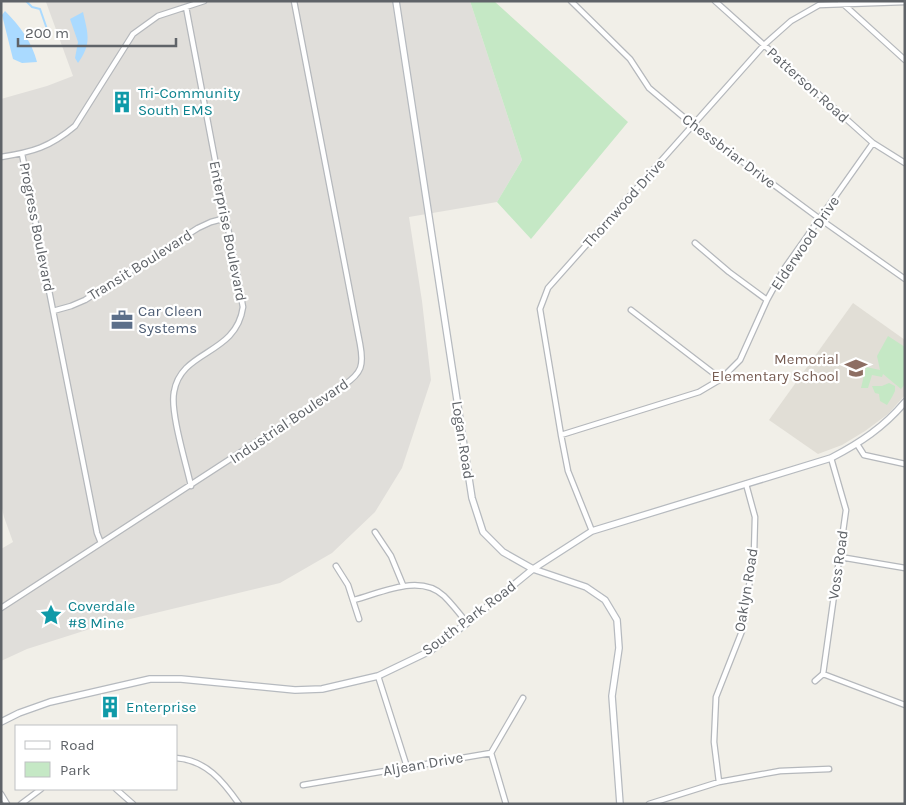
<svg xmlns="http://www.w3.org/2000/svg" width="906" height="805" font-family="Karla,sans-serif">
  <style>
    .industrial { fill: #e0deda }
    .education { fill: #e1ded6 }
    .green { fill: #c5e8c5 }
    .water { fill: #aadaff }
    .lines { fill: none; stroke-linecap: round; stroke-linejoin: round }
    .stream { stroke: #aadaff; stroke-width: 2 }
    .street-casing { stroke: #b5b8bc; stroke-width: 7 }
    .secondary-casing { stroke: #b6babf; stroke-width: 8 }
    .street { stroke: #fff; stroke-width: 4.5 }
    .secondary { stroke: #fff; stroke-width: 5.5 }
    .labels { text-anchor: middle; stroke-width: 4.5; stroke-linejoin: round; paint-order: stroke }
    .street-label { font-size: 15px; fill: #5f6368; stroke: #fff }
    .culture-label { font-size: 15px; fill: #0d838f; stroke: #fff; text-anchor: start }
    .service-label { font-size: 15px; fill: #4e5e75; stroke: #fff; text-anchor: start }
    .education-label { font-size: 15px; fill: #785e54; stroke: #fff; text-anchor: end }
  </style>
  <rect width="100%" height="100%" fill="#f1efe8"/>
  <!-- industrial -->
  <path class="industrial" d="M 48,1 L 470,1 L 522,160 L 497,202 L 409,217 L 422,301 L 431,380 L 402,468 L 375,512 L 332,553 L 280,583 L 93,628 L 27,649 L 1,661 L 1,549 L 13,542 L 4,517 L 1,504 L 1,99 L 47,86 L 73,76 L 46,2 Z"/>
  <!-- education -->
  <path class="education" d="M 853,303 L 905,340 L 905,395 L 888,414 L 865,431 L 842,445 L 818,454 L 769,420 Z"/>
  <!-- green -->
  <path class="green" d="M 470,1 L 494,1 L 628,122 L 531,239 L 497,202 L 522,160 Z
    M 888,336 L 905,347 L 905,384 L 901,389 L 883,374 L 882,377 L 872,375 L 868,388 L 861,388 L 866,367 L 880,370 L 877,356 Z
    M 889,383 L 895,386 L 895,391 L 892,397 L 887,405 L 880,401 L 879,394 L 875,393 L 872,386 L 882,386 Z"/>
  <!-- water -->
  <path class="water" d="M 5,11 C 20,26 32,42 37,62 L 22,63 L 13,59 L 2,15 Z
    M 83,12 C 88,34 92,44 78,63 L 75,58 L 78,42 L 70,19 Z"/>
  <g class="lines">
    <!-- stream -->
    <path class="stream" d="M 26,1 L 32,7 L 40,9 L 48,32"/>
    <!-- street casing -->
    <g class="street-casing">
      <path id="street" d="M 571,1 L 630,59 L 649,88 L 693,125 L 820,219 L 905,279
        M 715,1 L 873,143 L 905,163
        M 840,1 L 905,60
        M 186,7 L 243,307 C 236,356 181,349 174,392 C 170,412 186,463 191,486
        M 22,154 L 97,533 L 101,543
        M 1,157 C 33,152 50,147 75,126 L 133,34 L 158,16 L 204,1
        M 695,243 L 729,272 L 767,300
        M 631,310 L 721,379
        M 53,311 L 71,306 L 85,300 L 198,228 L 211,222 L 226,218
        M 561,435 L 699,392 L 721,379 L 740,360 L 767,300 L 784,269 L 873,143
        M 857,444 L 864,455 L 905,464
        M 592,531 L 568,471 L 561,435 L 540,309 L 548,288 L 764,45 L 791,21 L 819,5 L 905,2
        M 375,532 L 391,556 L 403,585
        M 840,557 L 905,568
        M 336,566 L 348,585 L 359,619
        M 354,600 C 381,593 420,573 444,596 C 452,604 460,614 467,623
        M 1,608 L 344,385 C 362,373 364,365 360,344 L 294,1
        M 823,674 L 846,510 L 831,458
        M 823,674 L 905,705
        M 378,676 L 407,767
        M 815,681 L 823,674
        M 491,753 L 523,698
        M 176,758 C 206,760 223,781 239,804
        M 719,782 L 714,742 L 716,697 L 742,631 L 754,554 L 755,517 L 746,484
        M 303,785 L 491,753 L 506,804
        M 116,789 L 133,804
        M 1,794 L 7,804
        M 21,804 L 41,789
        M 649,804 L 719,782 L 780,771 L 829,769"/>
    </g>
    <!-- secondary casing -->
    <g class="secondary-casing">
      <path id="secondary" d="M 396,1 L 472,498 L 483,532 L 503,552 L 533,569 L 586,587 L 605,600 L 617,620 L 619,648 L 612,696 L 620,804
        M 1,722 L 19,713 L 50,702 L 150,679 L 181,679 L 295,690 L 322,689 L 378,676 L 430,651 L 467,623 L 533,569 L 592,531 L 831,458 C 860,443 884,427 905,402"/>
    </g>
    <!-- street -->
    <use href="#street" class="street"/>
    <!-- secondary -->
    <use href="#secondary" class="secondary"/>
  </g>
  <!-- icons -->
  <defs>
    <g id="building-bare" transform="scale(1.725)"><path d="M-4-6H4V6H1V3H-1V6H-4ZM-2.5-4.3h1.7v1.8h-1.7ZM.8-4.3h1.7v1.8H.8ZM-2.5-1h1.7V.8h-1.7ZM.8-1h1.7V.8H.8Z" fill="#0f9aa8" stroke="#fff" stroke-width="2.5" paint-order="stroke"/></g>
    <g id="office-bare" transform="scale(1.725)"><path d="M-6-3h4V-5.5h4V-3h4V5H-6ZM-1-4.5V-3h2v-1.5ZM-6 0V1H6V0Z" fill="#5c6f8a" stroke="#fff" stroke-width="2.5" paint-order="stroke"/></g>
    <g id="school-bare" transform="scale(1.725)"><path d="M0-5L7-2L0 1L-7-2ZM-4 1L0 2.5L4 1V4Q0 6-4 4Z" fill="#8d6e63" stroke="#fff" stroke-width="2.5" paint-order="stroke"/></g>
    <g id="sight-bare" transform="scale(1.725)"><path d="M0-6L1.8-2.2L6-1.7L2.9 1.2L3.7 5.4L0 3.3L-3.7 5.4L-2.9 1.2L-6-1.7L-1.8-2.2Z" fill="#0f9aa8" stroke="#fff" stroke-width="2.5" paint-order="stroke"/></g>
  </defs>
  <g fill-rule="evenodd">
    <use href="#building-bare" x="122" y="102"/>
    <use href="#office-bare" x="122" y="320"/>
    <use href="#school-bare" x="856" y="368"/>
    <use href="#sight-bare" x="51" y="615"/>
    <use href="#building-bare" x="110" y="707"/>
  </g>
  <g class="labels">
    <!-- street labels -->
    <g class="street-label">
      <text transform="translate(808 85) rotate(42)" y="5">Patterson Road</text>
      <text transform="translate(729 151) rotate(37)" y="5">Chessbriar Drive</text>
      <text transform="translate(624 203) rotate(-48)" y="5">Thornwood Drive</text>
      <text transform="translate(37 227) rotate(79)" y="5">Progress Boulevard</text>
      <text transform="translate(228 231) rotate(79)" y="5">Enterprise Boulevard</text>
      <text transform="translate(805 243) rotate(-56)" y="5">Elderwood Drive</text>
      <text transform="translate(140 265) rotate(-32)" y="5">Transit Boulevard</text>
      <text transform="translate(289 421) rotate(-34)" y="5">Industrial Boulevard</text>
      <text transform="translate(463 440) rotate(81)" y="5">Logan Road</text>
      <text transform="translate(838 565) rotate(-82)" y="5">Voss Road</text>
      <text transform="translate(746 590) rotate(-81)" y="5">Oaklyn Road</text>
      <text transform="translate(469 618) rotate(-37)" y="5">South Park Road</text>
      <text transform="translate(423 764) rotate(-10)" y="5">Aljean Drive</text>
    </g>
    <!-- culture labels -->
    <g class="culture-label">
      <text x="138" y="98">Tri-Community<tspan x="138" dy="17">South EMS</tspan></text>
      <text x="68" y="611">Coverdale<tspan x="68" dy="17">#8 Mine</tspan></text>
      <text x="126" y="712">Enterprise</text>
    </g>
    <!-- service labels -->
    <g class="service-label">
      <text x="138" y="316">Car Cleen<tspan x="138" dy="17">Systems</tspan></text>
    </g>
    <!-- education labels -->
    <g class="education-label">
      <text x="839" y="364">Memorial<tspan x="839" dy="17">Elementary School</tspan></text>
    </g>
  </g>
  <!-- border -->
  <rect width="906" height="805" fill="none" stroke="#5f6368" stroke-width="5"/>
  <!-- legend -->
  <rect x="15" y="725" width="162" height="65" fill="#ffffff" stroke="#bfc1c3"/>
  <rect x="25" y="741" width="25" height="8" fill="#ffffff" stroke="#bfc1c3"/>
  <text x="60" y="750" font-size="15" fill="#5f6368">Road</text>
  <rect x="25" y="762" width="25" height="15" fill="#c5e8c5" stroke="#bfc1c3"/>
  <text x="60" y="775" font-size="15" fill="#5f6368">Park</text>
  <!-- scale -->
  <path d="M18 38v8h158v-8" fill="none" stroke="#5f6368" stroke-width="2.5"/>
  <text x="25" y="38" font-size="15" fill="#5f6368" stroke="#ffffff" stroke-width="4" paint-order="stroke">200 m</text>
</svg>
